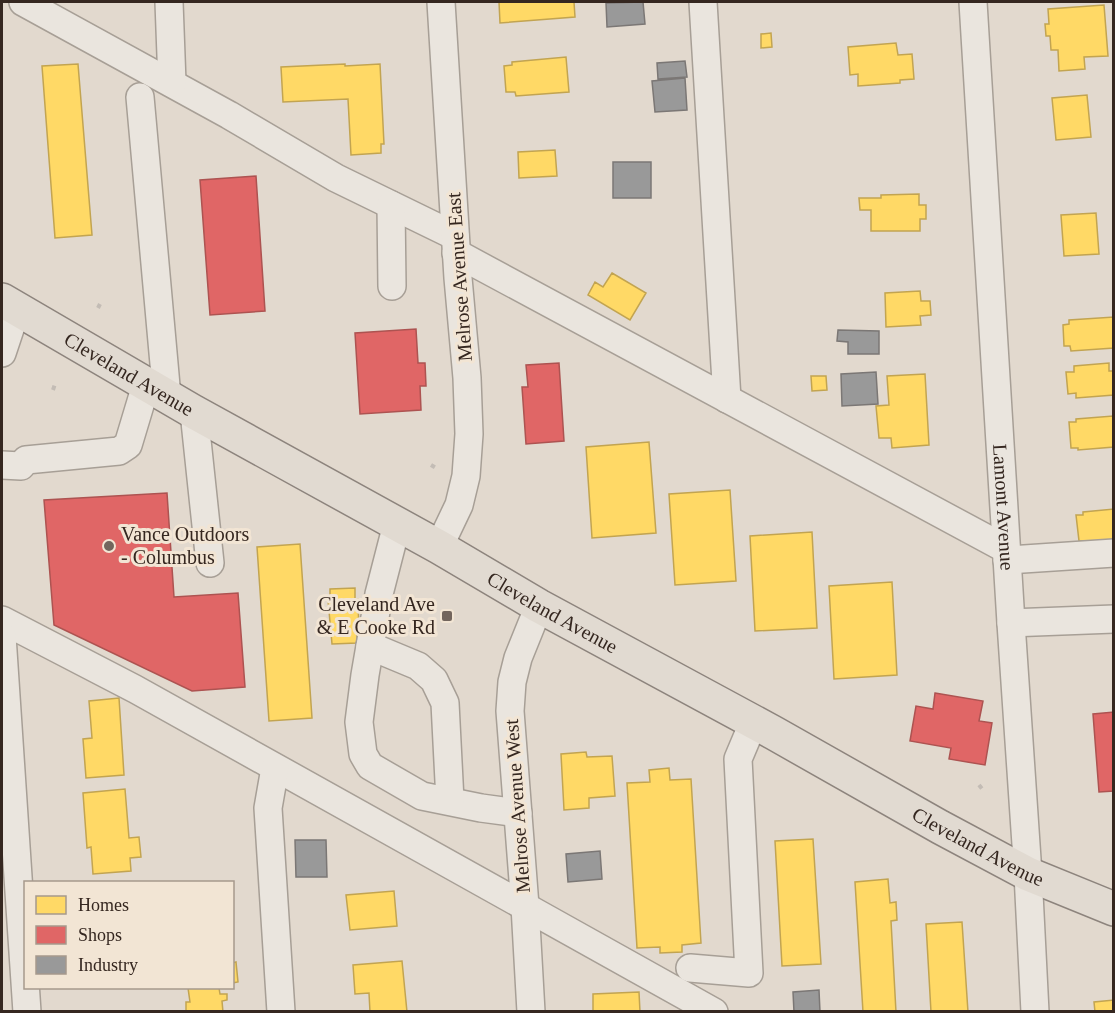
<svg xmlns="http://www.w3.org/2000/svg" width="1115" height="1013" font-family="'Times New Roman',serif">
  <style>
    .homes { fill: #ffd966; stroke: #c2a451; stroke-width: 1.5 }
    .shops { fill: #e06666; stroke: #ad5351; stroke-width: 1.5 }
    .industry { fill: #999; stroke: #7b7775; stroke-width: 1.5 }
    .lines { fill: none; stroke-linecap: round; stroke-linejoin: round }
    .minor-casing { stroke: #a79f96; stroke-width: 30 }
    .major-casing { stroke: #8d847d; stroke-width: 36 }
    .path { stroke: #c3bcb5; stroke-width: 4; stroke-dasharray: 4.5 3; stroke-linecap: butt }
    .minor { stroke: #eae5de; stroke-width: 27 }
    .major { stroke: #e1dad1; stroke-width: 33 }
    .poi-dot { fill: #72655d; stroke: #f2e5d4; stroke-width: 2 }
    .labels { text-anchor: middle; stroke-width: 6; stroke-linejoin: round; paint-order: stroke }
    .street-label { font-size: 20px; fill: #352720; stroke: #f2e5d4 }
    .poi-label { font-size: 20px; fill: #352720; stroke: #f2e5d4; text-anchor: start }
  </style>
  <rect width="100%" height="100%" fill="#e2d9ce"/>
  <!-- homes -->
  <path class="homes" d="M 499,2 L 574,2 L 575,17 L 500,23 Z
    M 1104,5 L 1108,56 L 1084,57 L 1085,69 L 1059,71 L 1058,50 L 1051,50 L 1050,36 L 1046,36 L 1045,24 L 1049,24 L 1048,9 Z
    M 771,33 L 772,47 L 761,48 L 761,34 Z
    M 896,43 L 898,55 L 912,54 L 914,79 L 900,80 L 900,83 L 858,86 L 858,74 L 850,75 L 848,47 Z
    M 566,57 L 569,92 L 516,96 L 515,92 L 506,92 L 504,66 L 512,65 L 512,62 Z
    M 78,64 L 92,235 L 55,238 L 42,66 Z
    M 345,64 L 345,66 L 380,64 L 384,144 L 381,144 L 381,153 L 351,155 L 348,99 L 283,102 L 281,67 Z
    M 1087,95 L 1091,137 L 1056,140 L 1052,98 Z
    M 555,150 L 557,176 L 519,178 L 518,152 Z
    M 919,194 L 919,205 L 926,205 L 926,219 L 920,219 L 920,231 L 871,231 L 871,210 L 860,210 L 859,198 L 881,198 L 881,195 Z
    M 1096,213 L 1099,254 L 1064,256 L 1061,215 Z
    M 612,273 L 646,293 L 630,320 L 588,295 L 595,282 L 603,287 Z
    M 920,291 L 921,301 L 930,301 L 931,315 L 920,316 L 921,325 L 886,327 L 885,293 Z
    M 1114,317 L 1114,348 L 1071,351 L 1070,346 L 1064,346 L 1063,325 L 1069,324 L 1069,320 Z
    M 1109,363 L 1109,371 L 1114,371 L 1114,395 L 1076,398 L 1076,393 L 1068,394 L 1066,372 L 1074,372 L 1074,366 Z
    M 925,374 L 929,445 L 892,448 L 891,438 L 879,438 L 876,406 L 889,405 L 887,376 Z
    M 811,376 L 826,376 L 827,390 L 812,391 Z
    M 1113,416 L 1114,447 L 1078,450 L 1078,448 L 1071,448 L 1069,422 L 1076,422 L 1076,419 Z
    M 649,442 L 656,533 L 592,538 L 586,447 Z
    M 730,490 L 736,581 L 675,585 L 669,494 Z
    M 1114,509 L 1114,540 L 1085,543 L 1086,541 L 1079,541 L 1076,515 L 1083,515 L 1083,512 Z
    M 812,532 L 817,628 L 755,631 L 750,536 Z
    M 300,544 L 312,718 L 269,721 L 257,547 Z
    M 892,582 L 897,675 L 834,679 L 829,586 Z
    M 355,588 L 355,599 L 358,599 L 359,634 L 357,634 L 357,643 L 332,644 L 328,600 L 330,600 L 330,589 Z
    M 119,698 L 124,775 L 86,778 L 83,739 L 92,738 L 89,701 Z
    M 586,752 L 587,757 L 612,756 L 615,796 L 589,798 L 589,808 L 564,810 L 561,754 Z
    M 669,768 L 670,780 L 691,779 L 701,943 L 682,945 L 682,952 L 660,953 L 660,947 L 637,948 L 627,783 L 650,782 L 649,770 Z
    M 125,789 L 129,838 L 139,837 L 141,857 L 130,858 L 131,871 L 93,874 L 91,847 L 87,848 L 83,793 Z
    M 813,839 L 821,964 L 782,966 L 775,841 Z
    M 888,879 L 890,903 L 896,902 L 897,920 L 891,921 L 896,1012 L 863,1012 L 855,882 Z
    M 394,891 L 397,926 L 350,930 L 346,895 Z
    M 962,922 L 968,1012 L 931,1012 L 926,924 Z
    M 402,961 L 407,1012 L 370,1012 L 369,993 L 355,994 L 353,965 Z
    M 236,962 L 238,982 L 232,983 L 232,963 Z
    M 188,988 L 219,988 L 220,994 L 227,994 L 227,1000 L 222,1001 L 223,1012 L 186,1012 L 186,1002 L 190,1002 Z
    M 639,992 L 640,1012 L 593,1012 L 593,994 Z
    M 1114,1000 L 1114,1012 L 1095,1012 L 1094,1002 Z"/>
  <!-- shops -->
  <path class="shops" d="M 256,176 L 265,311 L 210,315 L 200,180 Z
    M 416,329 L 418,363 L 425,363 L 426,386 L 420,386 L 421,410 L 360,414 L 355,333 Z
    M 559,363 L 564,441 L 526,444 L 522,387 L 528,387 L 526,365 Z
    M 167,493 L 174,597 L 238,593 L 245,687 L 192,691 L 54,625 L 44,500 Z
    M 935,693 L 983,701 L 979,721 L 992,723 L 985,765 L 949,759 L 951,748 L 910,741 L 916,706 L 933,709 Z
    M 1114,712 L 1114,791 L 1099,792 L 1093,714 Z"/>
  <!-- industry -->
  <path class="industry" d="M 643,2 L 645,24 L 607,27 L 606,3 Z
    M 685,61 L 687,77 L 658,79 L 657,63 Z
    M 685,78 L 687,110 L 655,112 L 652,81 Z
    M 613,162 L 651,162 L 651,198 L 613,198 Z
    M 838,330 L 879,331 L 879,354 L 848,354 L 848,342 L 837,341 Z
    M 876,372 L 878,404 L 842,406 L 841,374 Z
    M 295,840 L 326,840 L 327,877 L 296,877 Z
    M 600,851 L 602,879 L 568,882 L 566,854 Z
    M 819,990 L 820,1012 L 794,1012 L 793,992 Z"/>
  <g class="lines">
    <!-- minor casing -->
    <g class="minor-casing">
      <g id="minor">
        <path d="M 23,2 L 229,115 L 336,178 L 455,236"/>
        <path d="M 169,2 L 172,83"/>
        <path d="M 703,2 L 727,399"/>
        <path id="s1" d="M 973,2 L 1011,623 L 1028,874 L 1035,1012"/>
        <path d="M 140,97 L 167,397"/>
        <path d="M 391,205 L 392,286"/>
        <path d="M 456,253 L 1006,549"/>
        <path d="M 2,353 L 17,308"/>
        <path d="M 194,412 L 210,563"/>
        <path d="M 2,465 L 21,466 L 26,460 L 119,451 L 128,445 L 146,385"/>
        <path d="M 397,524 L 379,594 L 365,675 L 359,722 L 363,754 L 370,766 L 422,796 L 481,808 L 518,813"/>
        <path d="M 439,547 L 459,505 L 466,476 L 469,434 L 467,378 L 458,278 L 441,2"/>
        <path d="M 1007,560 L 1114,553"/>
        <path d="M 2,620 L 135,689 L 714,1012"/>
        <path d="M 1011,623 L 1114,619"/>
        <path d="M 2,636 L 27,1012"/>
        <path d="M 370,646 L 418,666 L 434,680 L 445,703 L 450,801"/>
        <path d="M 275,768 L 268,808 L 281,1012"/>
        <path d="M 690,968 L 749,973 L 738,759 L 754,721"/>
        <path d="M 531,1012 L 525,906 L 510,711 L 512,682 L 518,658 L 539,606"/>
      </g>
    </g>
    <!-- major casing -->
    <g class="major-casing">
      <g id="major">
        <path id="s2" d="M 2,300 L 194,412 L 439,547 L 539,606 L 774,733 L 940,827 L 1028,874 L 1114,909"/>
      </g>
    </g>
    <!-- path -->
    <path class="path" d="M 98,308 L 100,304
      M 53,390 L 55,384
      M 431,465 L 436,468
      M 979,785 L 983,790"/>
    <!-- minor -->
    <use href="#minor" class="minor"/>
    <!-- major -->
    <use href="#major" class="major"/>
  </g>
  <!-- markers -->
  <g class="poi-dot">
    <circle cx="109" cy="546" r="6"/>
    <rect x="441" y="610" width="12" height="12" rx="3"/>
  </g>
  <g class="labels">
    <!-- street labels -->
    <g class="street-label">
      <text transform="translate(459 277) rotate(-94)" y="7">Melrose Avenue East</text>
      <text dy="7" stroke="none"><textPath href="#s2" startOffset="147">Cleveland Avenue</textPath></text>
      <text dy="7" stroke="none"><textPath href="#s1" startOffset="506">Lamont Avenue</textPath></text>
      <text dy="7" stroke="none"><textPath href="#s2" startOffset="633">Cleveland Avenue</textPath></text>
      <text transform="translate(517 806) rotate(-94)" y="7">Melrose Avenue West</text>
      <text dy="7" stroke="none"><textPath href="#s2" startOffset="1119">Cleveland Avenue</textPath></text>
    </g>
    <!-- poi labels -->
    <g class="poi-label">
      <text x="121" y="541">Vance Outdoors<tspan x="121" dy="23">- Columbus</tspan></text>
      <text x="435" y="611" text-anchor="end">Cleveland Ave<tspan x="435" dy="23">&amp; E Cooke Rd</tspan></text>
    </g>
  </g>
  <!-- border -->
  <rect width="1115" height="1013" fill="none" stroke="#352720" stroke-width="6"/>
  <!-- legend -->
  <rect x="24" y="881" width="210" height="108" fill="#f2e5d4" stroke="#a6998c" stroke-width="1.5"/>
  <rect x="36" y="896" width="30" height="18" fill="#ffd966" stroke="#a6998c" stroke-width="1.5"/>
  <text x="78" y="911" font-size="18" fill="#352720">Homes</text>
  <rect x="36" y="926" width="30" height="18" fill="#e06666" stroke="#a6998c" stroke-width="1.5"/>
  <text x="78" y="941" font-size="18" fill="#352720">Shops</text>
  <rect x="36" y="956" width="30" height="18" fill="#999999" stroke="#a6998c" stroke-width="1.5"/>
  <text x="78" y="971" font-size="18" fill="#352720">Industry</text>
</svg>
